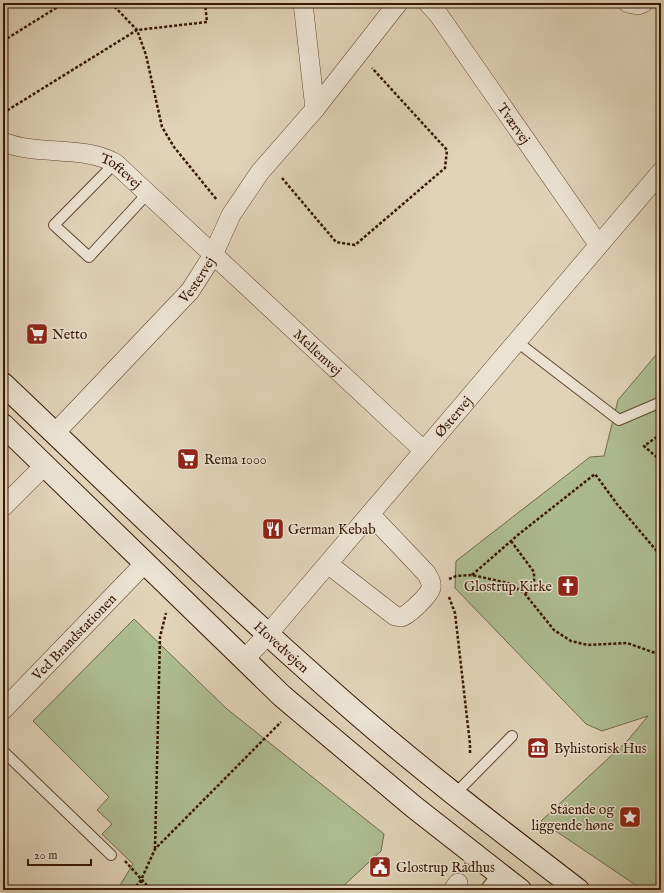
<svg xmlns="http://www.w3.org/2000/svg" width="664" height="893" font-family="'IM FELL English',serif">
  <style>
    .green { fill: #aebd92; stroke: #726a4a }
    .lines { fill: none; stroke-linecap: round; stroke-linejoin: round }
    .service-casing { stroke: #614630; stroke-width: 12 }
    .minor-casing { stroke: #614630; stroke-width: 20 }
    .secondary-casing { stroke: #371703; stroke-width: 24 }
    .path { stroke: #371703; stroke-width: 2.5; stroke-dasharray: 3 2; stroke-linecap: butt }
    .service { stroke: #ebe2d1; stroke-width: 10 }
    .minor { stroke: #ebe2d1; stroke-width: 19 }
    .secondary { stroke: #ebe2d1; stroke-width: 22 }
    .labels { text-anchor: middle; stroke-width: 3; stroke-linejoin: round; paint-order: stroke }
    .street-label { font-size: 14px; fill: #371703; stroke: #ebe2d1 }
    .poi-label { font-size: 14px; fill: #371703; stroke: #ebe2d1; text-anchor: start }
  </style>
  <rect width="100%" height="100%" fill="#e0d3b8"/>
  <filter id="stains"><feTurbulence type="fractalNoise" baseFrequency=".005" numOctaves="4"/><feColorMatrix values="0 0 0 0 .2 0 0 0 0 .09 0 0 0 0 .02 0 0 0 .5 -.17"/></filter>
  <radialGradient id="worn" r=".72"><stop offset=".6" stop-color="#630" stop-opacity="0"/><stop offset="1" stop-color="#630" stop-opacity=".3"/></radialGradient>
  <!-- green -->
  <path class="green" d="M 661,349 L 661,890 L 643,890 L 541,821 L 628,740 L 648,716 L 602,731 L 586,724 L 455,588 L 456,561 L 590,457 L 604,456 L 618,400 Z
    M 134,619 L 227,709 L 384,834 L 381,851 L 339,890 L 117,890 L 133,864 L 102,834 L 112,824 L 97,810 L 109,797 L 33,721 Z"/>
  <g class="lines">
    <!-- service casing -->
    <g class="service-casing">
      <path id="service" d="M 115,163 L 54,225 L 89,257 L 147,194
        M 516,341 L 619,420 L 661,402
        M 3,751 L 111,855
        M 455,794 L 512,736
        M 485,890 L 498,873"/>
    </g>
    <!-- minor casing -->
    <g class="minor-casing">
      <g id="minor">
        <path d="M 303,3 L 315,109"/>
        <path id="s1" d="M 428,3 L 438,14 L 598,244"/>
        <path d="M 628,3 L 638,5 L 643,3"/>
        <path id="s2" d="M 3,142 C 38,156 81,145 115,163 L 423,450"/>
        <path id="s3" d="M 55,433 L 190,291 L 213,255 L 231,215 L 260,172 L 315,109 L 398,3"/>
        <path d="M 3,507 L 45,465"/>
        <path d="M 328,564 L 395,616 C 397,616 399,617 401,617 C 408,616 429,595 431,588 C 432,582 429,578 426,573 L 370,514"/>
        <path id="s4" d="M 244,660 L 268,634 L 661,172"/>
        <path id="s5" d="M 3,710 L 145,563"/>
        <path d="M 453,890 L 458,883"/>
      </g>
    </g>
    <!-- secondary casing -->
    <g class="secondary-casing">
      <g id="secondary">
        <path id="s6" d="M 3,384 C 117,492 229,602 347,705 C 421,770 500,830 578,890"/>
        <path d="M 3,425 L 282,696 L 414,807 L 520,890"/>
      </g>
    </g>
    <!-- path -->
    <path class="path" d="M 111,3 L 137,30 L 146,55 L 162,127 L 174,147 L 217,200
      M 3,41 L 64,3
      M 3,113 L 137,30 L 207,22 L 205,3
      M 282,178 L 336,242 L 355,245 L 445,168 L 447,150 L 372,68
      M 661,434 L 644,446 L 661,461
      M 511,541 L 534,572 L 534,584 L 525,594
      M 472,575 L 519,534 L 595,474 L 617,504 L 661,556
      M 449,579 L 456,576 L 472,575 L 508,583 L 525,594 L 554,630 L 571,641 L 588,645 L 627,643 L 661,655
      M 449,597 L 455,613 L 470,744 L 470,755
      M 155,849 L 160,637 L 166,613
      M 125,861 L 151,890
      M 141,880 L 141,890
      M 133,890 L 141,880 L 155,849 L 281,722"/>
    <!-- service -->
    <use href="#service" class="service"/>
    <!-- minor -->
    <use href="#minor" class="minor"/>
    <!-- secondary -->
    <use href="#secondary" class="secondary"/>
  </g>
  <!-- icons -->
  <defs>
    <g id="supermarket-square" transform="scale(1.15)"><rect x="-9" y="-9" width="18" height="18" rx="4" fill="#8f2418" stroke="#ebe2d1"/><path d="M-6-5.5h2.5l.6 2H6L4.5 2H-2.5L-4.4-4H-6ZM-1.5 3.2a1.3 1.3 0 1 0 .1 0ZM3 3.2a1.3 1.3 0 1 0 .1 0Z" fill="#fff"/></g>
    <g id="restaurant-square" transform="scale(1.15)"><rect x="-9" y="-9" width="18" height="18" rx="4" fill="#8f2418" stroke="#ebe2d1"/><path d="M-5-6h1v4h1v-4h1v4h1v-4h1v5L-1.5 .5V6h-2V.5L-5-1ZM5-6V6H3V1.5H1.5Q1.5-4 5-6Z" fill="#fff"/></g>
    <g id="church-square" transform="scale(1.15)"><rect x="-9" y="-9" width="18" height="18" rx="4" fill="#8f2418" stroke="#ebe2d1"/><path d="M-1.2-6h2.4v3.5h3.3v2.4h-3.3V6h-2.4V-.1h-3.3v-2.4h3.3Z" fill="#fff"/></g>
    <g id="museum-square" transform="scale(1.15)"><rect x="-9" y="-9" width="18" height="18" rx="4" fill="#8f2418" stroke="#ebe2d1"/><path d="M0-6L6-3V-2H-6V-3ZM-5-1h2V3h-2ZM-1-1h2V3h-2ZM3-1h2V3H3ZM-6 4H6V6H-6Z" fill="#fff"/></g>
    <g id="sight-square" transform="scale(1.15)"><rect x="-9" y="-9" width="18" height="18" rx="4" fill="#8f2418" stroke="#ebe2d1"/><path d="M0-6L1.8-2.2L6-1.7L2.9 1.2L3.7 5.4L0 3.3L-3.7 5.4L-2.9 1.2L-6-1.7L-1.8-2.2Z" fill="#fff"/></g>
    <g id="civic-square" transform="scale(1.15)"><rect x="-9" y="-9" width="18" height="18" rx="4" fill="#8f2418" stroke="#ebe2d1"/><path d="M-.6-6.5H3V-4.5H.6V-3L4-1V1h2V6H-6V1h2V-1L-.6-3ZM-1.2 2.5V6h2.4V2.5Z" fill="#fff"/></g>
  </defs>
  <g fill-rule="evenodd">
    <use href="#supermarket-square" x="37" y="334"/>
    <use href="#supermarket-square" x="188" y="459"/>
    <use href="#restaurant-square" x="273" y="529"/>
    <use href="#church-square" x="568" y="586"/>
    <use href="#museum-square" x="538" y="748"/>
    <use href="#sight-square" x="630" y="817"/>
    <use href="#civic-square" x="380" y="867"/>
  </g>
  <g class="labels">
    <!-- street labels -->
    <g class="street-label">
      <text dy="5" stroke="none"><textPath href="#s1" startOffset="148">Tværvej</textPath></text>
      <text dy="5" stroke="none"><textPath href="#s2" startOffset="124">Toftevej</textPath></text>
      <text dy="5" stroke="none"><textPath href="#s3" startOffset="209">Vestervej</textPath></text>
      <text dy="5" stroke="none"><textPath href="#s2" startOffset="392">Mellemvej</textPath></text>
      <text dy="5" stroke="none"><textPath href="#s4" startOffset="321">Østervej</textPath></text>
      <text dy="5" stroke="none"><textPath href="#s5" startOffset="102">Ved Brandstationen</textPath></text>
      <text dy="5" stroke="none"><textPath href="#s6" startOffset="383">Hovedvejen</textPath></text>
    </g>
    <!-- poi labels -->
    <g class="poi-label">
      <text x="52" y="339">Netto</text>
      <text x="204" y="464">Rema 1000</text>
      <text x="288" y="534">German Kebab</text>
      <text x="552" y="591" text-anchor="end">Glostrup Kirke</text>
      <text x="554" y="753">Byhistorisk Hus</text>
      <text x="614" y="814" text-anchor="end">Stående og<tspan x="614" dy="16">liggende høne</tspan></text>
      <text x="396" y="872">Glostrup Rådhus</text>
    </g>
  </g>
  <!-- margin -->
  <rect width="664" height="893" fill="none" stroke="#e0d3b8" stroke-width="16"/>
  <rect x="4" y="4" width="656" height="885" fill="none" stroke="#371703" stroke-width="2"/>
  <rect x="8" y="8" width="648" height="877" fill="none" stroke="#371703"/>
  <!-- scale -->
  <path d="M28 859v6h63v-6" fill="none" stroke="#371703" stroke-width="2"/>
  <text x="34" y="859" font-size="12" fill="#371703" stroke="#ebe2d1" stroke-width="3" paint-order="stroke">20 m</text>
  <rect width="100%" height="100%" filter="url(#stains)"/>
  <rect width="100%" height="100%" fill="url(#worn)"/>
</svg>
